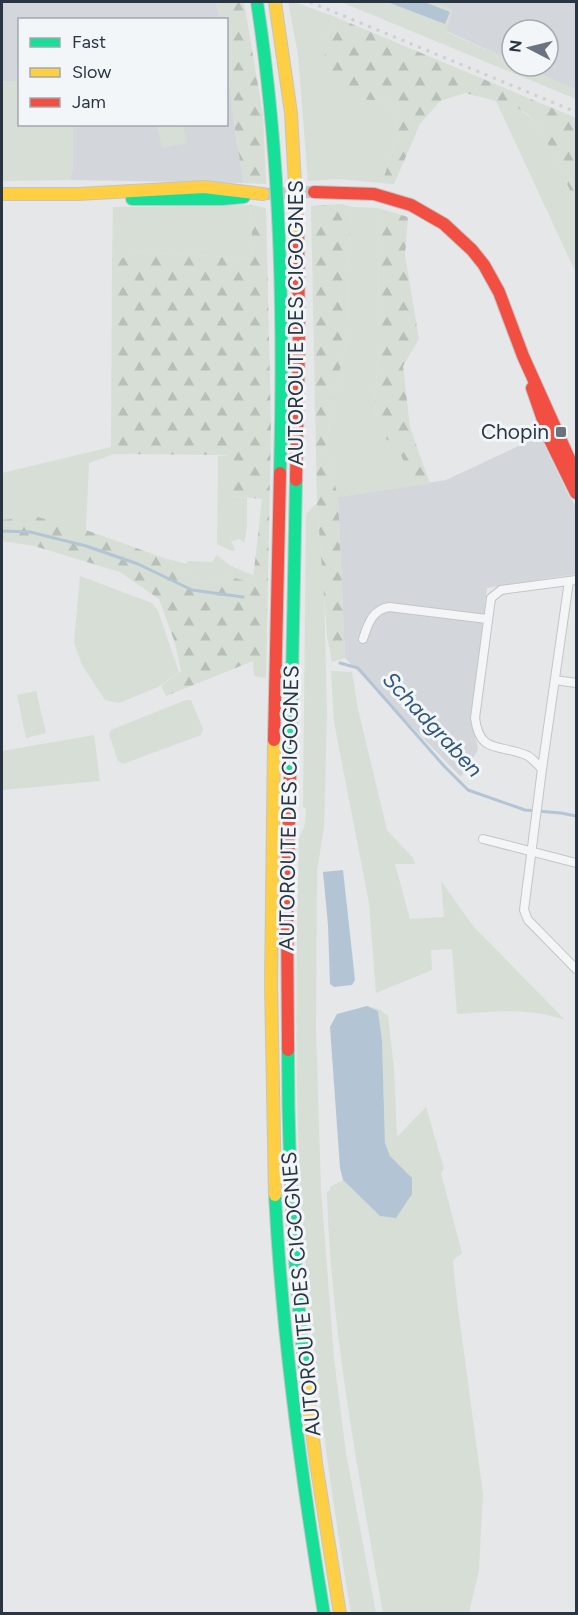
<svg xmlns="http://www.w3.org/2000/svg" width="578" height="1615" font-family="Figtree,sans-serif">
  <style>
    .built { fill: #d3d7dc }
    .grass { fill: #d6ded5 }
    .forest { fill: url(#forest-firs) }
    .water { fill: #b3c5d5 }
    .lines { fill: none; stroke-linecap: round; stroke-linejoin: round }
    .stream { stroke: #b3c5d5; stroke-width: 3 }
    .secondary-tunnel { stroke: #c0c3c8; stroke-width: 12; stroke-dasharray: 12 6; stroke-linecap: butt }
    .street-casing { stroke: #c3c5c7; stroke-width: 10 }
    .fast-casing { stroke: #c3c5c7; stroke-width: 14 }
    .slow-casing { stroke: #c3c5c7; stroke-width: 14 }
    .jam-casing { stroke: #c3c5c7; stroke-width: 14 }
    .street { stroke: #f4f5f6; stroke-width: 8 }
    .fast { stroke: #16e098; stroke-width: 12 }
    .slow { stroke: #ffcf43; stroke-width: 12 }
    .jam { stroke: #f24e42; stroke-width: 12 }
    .rail { stroke: #cdcfd1; stroke-width: 3; stroke-dasharray: 3 6; stroke-linecap: butt }
    .poi-dot { fill: #6b737e; stroke: #f3f6f8; stroke-width: 2 }
    .labels { text-anchor: middle; stroke-width: 6; stroke-linejoin: round; paint-order: stroke }
    .street-label { font-size: 21px; fill: #2a3544; stroke: #f3f6f8 }
    .poi-label { font-size: 21px; fill: #2a3544; stroke: #f3f6f8; text-anchor: end }
    .water-label { font-size: 22px; font-style: italic; fill: #32577a; stroke: #f3f6f8 }
  </style>
  <defs>
    <pattern id="forest-firs" width="22" height="20" patternUnits="userSpaceOnUse" patternTransform="scale(1.5)"><rect width="22" height="20" fill="#d6ded5"/><path d="M5 1l3.5 6h-7zM16 11l3.5 6h-7z" fill="#b8bfb8"/></pattern>
  </defs>
  <rect width="100%" height="100%" fill="#e5e7e9"/>
  <!-- built -->
  <path class="built" d="M 2,2 L 216,2 L 220,19 L 20,20 L 19,81 L 2,81 Z
    M 434,2 L 576,2 L 576,90 L 523,66 L 548,66 L 548,30 L 512,30 L 512,61 L 446,31 L 452,10 Z
    M 227,60 L 235,131 L 244,183 L 69,180 L 73,169 L 73,125 L 226,124 Z
    M 540,436 L 569,496 L 576,506 L 576,574 L 487,588 L 472,718 L 478,750 L 461,777 L 345,658 L 338,497 L 446,480 Z"/>
  <!-- grass -->
  <path class="grass" d="M 288,2 L 294,2 L 333,16 L 326,42 L 357,99 L 384,101 L 395,110 L 398,134 L 382,183 L 339,179 L 308,181 L 298,54 Z
    M 341,2 L 387,2 L 445,24 L 450,12 L 425,2 L 434,2 L 453,10 L 446,32 L 512,61 L 512,66 L 523,66 L 576,90 L 576,99 Z
    M 2,81 L 19,81 L 20,124 L 73,125 L 73,169 L 69,180 L 2,181 Z
    M 496,101 L 506,101 L 515,106 L 538,123 L 576,203 L 576,273 Z
    M 157,125 L 183,125 L 187,143 L 162,148 Z
    M 250,205 L 253,258 L 133,252 L 112,264 L 113,207 Z
    M 351,207 L 378,208 L 379,343 L 374,416 L 395,442 L 416,486 L 338,497 L 326,449 L 332,404 L 349,331 L 348,271 Z
    M 111,447 L 114,454 L 89,463 L 86,530 L 34,517 L 2,520 L 2,473 Z
    M 231,455 L 233,496 L 247,498 L 247,528 L 244,543 L 240,539 L 231,541 L 235,550 L 232,551 L 217,544 L 218,456 Z
    M 317,503 L 324,592 L 327,714 L 324,827 L 317,871 L 316,1030 L 321,1189 L 334,1359 L 346,1453 L 376,1613 L 351,1613 C 329,1482 311,1350 302,1216 C 294,1091 296,964 299,839 L 305,824 L 306,809 L 303,807 L 306,514 Z
    M 217,555 L 231,566 L 255,576 L 253,579 L 242,580 L 224,575 L 205,584 L 164,558 L 186,564 L 188,561 L 212,562 Z
    M 80,576 L 152,603 L 158,611 L 179,672 L 158,687 L 119,703 L 105,700 L 82,665 L 74,643 Z
    M 331,671 L 352,672 L 358,709 L 387,830 L 413,858 L 415,864 L 395,864 L 410,919 L 444,917 L 441,881 L 473,926 L 565,1020 C 526,1007 497,1012 457,1014 L 452,949 L 431,950 L 432,970 L 376,993 L 369,903 L 334,722 Z
    M 36,691 L 46,733 L 26,738 L 17,695 Z
    M 186,700 L 191,700 L 203,729 L 201,735 L 123,764 L 118,761 L 109,734 L 111,730 Z
    M 94,735 L 100,781 L 3,790 L 2,784 L 2,751 Z
    M 367,1006 L 379,1009 L 388,1016 L 394,1069 L 397,1137 L 426,1107 L 444,1169 L 441,1173 L 462,1253 L 453,1260 L 457,1301 L 483,1494 L 479,1570 L 469,1613 L 383,1613 C 359,1474 331,1334 327,1192 L 330,1190 L 330,1187 L 343,1180 L 380,1216 L 411,1178 L 390,1156 L 385,1143 L 382,1040 L 378,1011 Z"/>
  <!-- forest -->
  <path class="forest" d="M 216,2 L 244,2 L 263,115 L 266,184 L 244,183 C 234,129 226,75 226,20 L 220,19 Z
    M 333,16 L 576,118 L 576,203 L 538,123 L 526,113 L 506,101 L 496,101 L 465,93 L 440,101 L 420,124 L 394,184 L 382,183 L 398,134 L 395,110 L 384,101 L 357,99 L 340,95 L 324,64 L 326,42 Z
    M 342,204 L 351,207 L 348,271 L 349,331 L 332,404 L 326,449 L 338,497 L 345,658 L 332,662 L 327,636 L 317,503 L 311,206 Z
    M 250,205 L 266,208 L 271,427 L 266,678 L 254,676 L 253,661 L 166,696 L 161,686 L 181,671 L 175,643 L 159,599 L 120,572 L 34,546 L 2,541 L 2,520 L 34,516 L 86,530 L 164,558 L 205,584 L 224,575 L 242,580 L 253,579 L 262,499 L 233,496 L 230,455 L 114,454 L 111,447 L 112,264 L 133,252 L 253,258 Z
    M 378,208 L 408,217 L 405,255 L 419,339 L 403,366 L 410,427 L 430,484 L 416,486 L 395,443 L 376,435 L 374,416 L 379,343 Z"/>
  <!-- water -->
  <path class="water" d="M 387,2 L 425,2 L 450,12 L 445,24 Z
    M 343,870 L 355,980 L 352,985 L 334,987 L 330,984 L 328,925 L 323,872 Z
    M 367,1006 L 378,1011 L 382,1040 L 385,1143 L 390,1156 L 412,1178 L 412,1194 L 396,1218 L 380,1216 L 343,1180 L 340,1168 L 330,1027 L 337,1014 Z"/>
  <g class="lines">
    <!-- stream -->
    <path class="stream" d="M 2,531 L 30,532 L 86,546 L 138,564 L 192,590 L 243,597
      M 340,663 L 358,668 L 444,766 L 468,790 L 525,810 L 561,813 L 576,816"/>
    <!-- secondary-tunnel -->
    <path class="secondary-tunnel" d="M 263,194 L 314,192"/>
    <!-- street casing -->
    <g class="street-casing">
      <path id="street" d="M 576,580 L 501,590 L 491,598 L 475,718 C 480,756 501,743 528,756 C 533,759 538,765 542,769 L 524,910 L 528,920 L 576,969
        M 363,639 C 368,624 372,610 389,607 L 487,619
        M 555,680 L 576,683
        M 542,769 L 569,581
        M 483,839 L 576,863"/>
    </g>
    <!-- fast casing -->
    <g class="fast-casing">
      <path id="fast" d="M 257,2 C 281,158 284,315 280,473
        M 132,199 L 223,199 L 244,197
        M 290,777 L 296,480
        M 288,1050 C 288,1164 294,1277 307,1390
        M 275,1195 C 282,1336 301,1475 324,1614"/>
    </g>
    <!-- slow casing -->
    <g class="slow-casing">
      <path id="slow" d="M 275,2 L 291,113 L 298,239
        M 2,194 L 78,194 L 204,187 L 263,194
        M 274,740 L 271,984 L 275,1195
        M 307,1390 L 316,1463 L 340,1614"/>
    </g>
    <!-- jam casing -->
    <g class="jam-casing">
      <path id="jam" d="M 314,192 L 374,194 L 411,205 L 444,224 L 472,250 L 484,265 L 499,292 L 523,356 L 576,474
        M 532,388 L 550,440 L 576,493
        M 296,480 L 299,342 L 298,239
        M 274,740 L 280,473
        M 288,1050 L 287,908 L 290,777"/>
    </g>
    <!-- street -->
    <use href="#street" class="street"/>
    <!-- fast -->
    <use href="#fast" class="fast"/>
    <!-- slow -->
    <use href="#slow" class="slow"/>
    <!-- jam -->
    <use href="#jam" class="jam"/>
    <!-- rail -->
    <path class="rail" d="M 310,2 L 576,112"/>
  </g>
  <!-- markers -->
  <rect class="poi-dot" x="555" y="426" width="12" height="12" rx="3"/>
  <g class="labels">
    <!-- street labels -->
    <g class="street-label">
      <text transform="translate(296 323) rotate(-90)" y="7">AUTOROUTE DES CIGOGNES</text>
      <text transform="translate(289 808) rotate(-89)" y="7">AUTOROUTE DES CIGOGNES</text>
      <text transform="translate(301 1294) rotate(-95)" y="7">AUTOROUTE DES CIGOGNES</text>
    </g>
    <!-- poi labels -->
    <g class="poi-label">
      <text x="549" y="439">Chopin</text>
    </g>
    <!-- water labels -->
    <g class="water-label">
      <text transform="translate(433 724) rotate(47)" y="8">Schadgraben</text>
    </g>
  </g>
  <!-- border -->
  <rect width="578" height="1615" fill="none" stroke="#2a3544" stroke-width="6"/>
  <!-- legend -->
  <rect x="18" y="18" width="210" height="108" fill="#f3f6f8" stroke="#a3a9b0" stroke-width="1.5"/>
  <rect x="30" y="38" width="30" height="9" fill="#16e098" stroke="#a3a9b0" stroke-width="1.5"/>
  <text x="72" y="48" font-size="18" fill="#2a3544">Fast</text>
  <rect x="30" y="68" width="30" height="9" fill="#ffcf43" stroke="#a3a9b0" stroke-width="1.5"/>
  <text x="72" y="78" font-size="18" fill="#2a3544">Slow</text>
  <rect x="30" y="98" width="30" height="9" fill="#f24e42" stroke="#a3a9b0" stroke-width="1.5"/>
  <text x="72" y="108" font-size="18" fill="#2a3544">Jam</text>
  <!-- north arrow -->
  <g transform="translate(530 48) rotate(277)"><circle r="28" fill="#f3f6f8" stroke="#a3a9b0" stroke-width="1.5"/>
  <path d="M0-4.5L10 22L0 15L-10 22Z" fill="#6b737e"/>
  <text y="-9" font-size="16" font-weight="bold" text-anchor="middle" fill="#2a3544">N</text>
  </g>
</svg>
